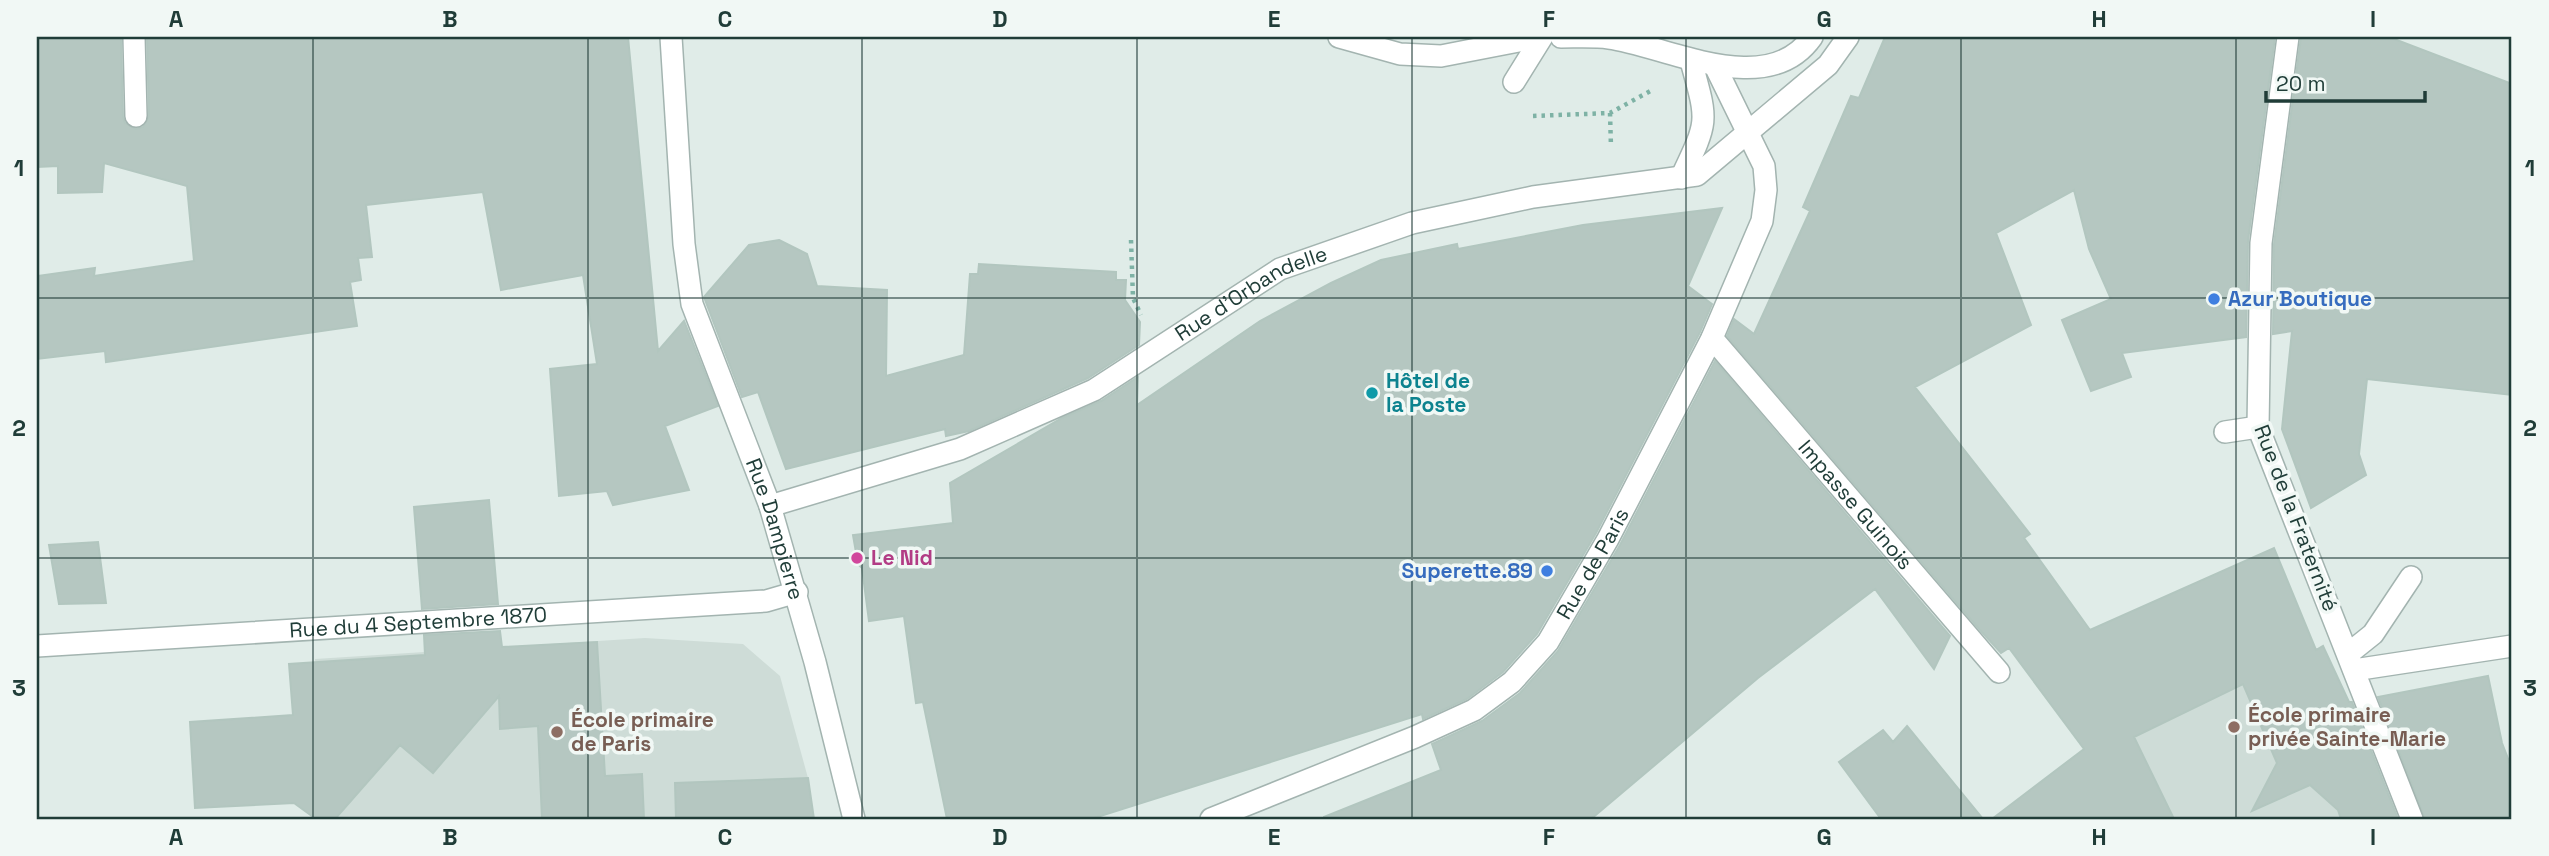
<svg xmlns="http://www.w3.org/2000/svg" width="2549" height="856" font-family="'Space Grotesk',sans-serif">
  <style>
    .built { fill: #cedcd7 }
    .building { fill: #b5c7c1; stroke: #b2c6bf; stroke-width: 2 }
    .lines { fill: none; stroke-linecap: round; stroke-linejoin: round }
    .minor-casing { stroke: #a3b4b0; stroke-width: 24 }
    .path { stroke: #7eb2a5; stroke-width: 4.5; stroke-dasharray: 3.5 5; stroke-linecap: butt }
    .minor { stroke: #fff; stroke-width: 21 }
    .grid { fill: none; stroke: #203d38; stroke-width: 2; stroke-opacity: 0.55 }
    .shop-dot { fill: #3f7fe0; stroke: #f1f8f5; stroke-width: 2.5 }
    .culture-dot { fill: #0f9aa8; stroke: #f1f8f5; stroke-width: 2.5 }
    .hotel-dot { fill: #d1479c; stroke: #f1f8f5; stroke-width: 2.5 }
    .education-dot { fill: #8d6e63; stroke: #f1f8f5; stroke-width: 2.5 }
    .labels { text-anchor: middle; stroke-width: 7; stroke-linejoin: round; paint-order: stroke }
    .street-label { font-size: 21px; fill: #203d38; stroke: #f1f8f5 }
    .shop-label { font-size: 21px; font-weight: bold; fill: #366cbe; stroke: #f1f8f5; text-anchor: start }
    .culture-label { font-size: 21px; font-weight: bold; fill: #0d838f; stroke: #f1f8f5; text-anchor: start }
    .hotel-label { font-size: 21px; font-weight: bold; fill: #b23c85; stroke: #f1f8f5; text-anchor: start }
    .education-label { font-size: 21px; font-weight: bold; fill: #785e54; stroke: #f1f8f5; text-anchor: start }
    .neatline { fill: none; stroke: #203d38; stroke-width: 2.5 }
    .grid-label { font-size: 23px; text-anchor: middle; font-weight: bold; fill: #203d38 }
  </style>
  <rect width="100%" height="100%" fill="#e0ece8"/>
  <!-- built -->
  <path class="built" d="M 645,638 L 743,644 L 780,676 L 808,778 L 814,819 L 328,819 L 315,659 Z
    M 2323,646 L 2394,819 L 1992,819 L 2074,756 Z"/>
  <!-- building -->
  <path class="building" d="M 37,37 L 121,37 L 123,117 L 125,123 L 136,129 L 143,127 L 149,116 L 147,37 L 628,37 L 658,351 L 684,321 L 718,406 L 665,426 L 689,490 L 613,505 L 607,491 L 559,496 L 550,369 L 597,364 L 583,275 L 501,290 L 483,192 L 366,205 L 372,257 L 358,258 L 361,280 L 350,282 L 357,326 L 106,362 L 105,351 L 37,359 L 37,276 L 95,268 L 94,276 L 194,261 L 187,186 L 104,163 L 102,192 L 58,193 L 58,166 L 37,167 Z
    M 1885,37 L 2275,37 L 2248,241 L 2246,337 L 2122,353 L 2131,377 L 2091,391 L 2062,320 L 2111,299 L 2089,249 L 2074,190 L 1996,233 L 2031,325 L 1915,387 L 2030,534 L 2024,538 L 2090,630 L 2274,548 L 2316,650 L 2323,646 L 2349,702 L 2352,702 L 2398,819 L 2341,819 L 2338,810 L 2310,785 L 2252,811 L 2277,763 L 2243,684 L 2134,737 L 2174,819 L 1992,819 L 2084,749 L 2009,648 L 2001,653 L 1980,630 L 1727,336 L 1734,319 L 1754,334 L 1810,211 L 1803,207 L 1851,96 L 1859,98 Z
    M 2301,37 L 2389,37 L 2512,84 L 2512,395 L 2367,379 L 2359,454 L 2366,475 L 2311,508 L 2282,429 L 2292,331 L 2273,334 L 2274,244 Z
    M 1722,208 L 1688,286 L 1712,304 L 1700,332 L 1596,533 L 1537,634 L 1503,672 L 1467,699 L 1423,719 L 1422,714 L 1091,819 L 947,819 L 923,702 L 916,703 L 904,616 L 869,621 L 862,568 L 858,564 L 853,535 L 953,523 L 950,483 L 1062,418 L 1101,401 L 1138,377 L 1137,405 L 1260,321 L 1331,283 L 1381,260 L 1457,244 L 1458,249 L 1583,225 Z
    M 779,240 L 807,254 L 817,286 L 887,290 L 886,376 L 964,355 L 970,274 L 978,274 L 979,264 L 1116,272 L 1116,280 L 1126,280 L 1125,300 L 1140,322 L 1139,345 L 1088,378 L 969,431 L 946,436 L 945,429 L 786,469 L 758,392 L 742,397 L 704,297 L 749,245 Z
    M 1715,361 L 1950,636 L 1934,669 L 1875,589 L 1758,678 L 1591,819 L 1324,819 L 1324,817 L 1441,770 L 1432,744 L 1482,721 L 1520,693 L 1558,651 L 1620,545 Z
    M 489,500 L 498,604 L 422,609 L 414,507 Z
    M 98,542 L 106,603 L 59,604 L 49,545 Z
    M 500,631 L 502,647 L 597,642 L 605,776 L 642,774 L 644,819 L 542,819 L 538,726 L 500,729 L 499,696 L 433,773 L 400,745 L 335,819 L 316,819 L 294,803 L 195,808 L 190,722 L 293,715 L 289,664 L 425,655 L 424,635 Z
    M 2488,676 L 2502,743 L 2512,769 L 2512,819 L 2425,819 L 2378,697 Z
    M 1907,726 L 1983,819 L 1881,819 L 1839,762 L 1883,730 L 1893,742 Z
    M 808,778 L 814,819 L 676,819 L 675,783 Z"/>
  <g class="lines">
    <!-- minor casing -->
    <g class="minor-casing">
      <g id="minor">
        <path d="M 134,37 L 136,116"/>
        <path id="s1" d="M 671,37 L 684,244 L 692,304 L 770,506 L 815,662 L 854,819"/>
        <path d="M 1339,37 L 1400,54 L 1441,56 L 1539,37"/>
        <path d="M 1561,37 C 1577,37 1594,36 1609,38 C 1667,46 1767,101 1812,37"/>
        <path d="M 2288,37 L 2261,243 L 2258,427 L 2412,819"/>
        <path d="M 1514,82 L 1542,37"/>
        <path d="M 1681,178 C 1709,119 1708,123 1691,61"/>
        <path id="s2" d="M 1712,338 L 1999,672"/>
        <path d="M 2225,432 L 2258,427"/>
        <path id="s3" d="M 770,506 L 960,449 L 1094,390 L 1280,269 L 1412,223 L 1533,197 L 1697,175 L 1828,65 L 1848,37"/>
        <path id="s4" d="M 37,646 L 766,601 L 797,592"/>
        <path d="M 2348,654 L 2373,634 L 2411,577"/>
        <path d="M 2354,670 L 2512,646"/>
        <path id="s5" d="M 1211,819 L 1415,737 L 1474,710 L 1512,682 L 1548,642 L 1608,539 L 1712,338 L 1762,221 L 1766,190 L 1764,166 L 1715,66"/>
      </g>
    </g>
    <!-- path -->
    <path class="path" d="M 1610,113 L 1611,147
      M 1533,116 L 1610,113 L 1654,89
      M 1131,240 L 1133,298 L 1141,315"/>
    <!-- minor -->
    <use href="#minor" class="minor"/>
  </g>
  <!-- grid -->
  <path class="grid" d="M 313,37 L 313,819M 588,37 L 588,819M 862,37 L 862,819M 1137,37 L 1137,819M 1412,37 L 1412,819M 1686,37 L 1686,819M 1961,37 L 1961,819M 2236,37 L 2236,819M 37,298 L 2512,298M 37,558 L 2512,558"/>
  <!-- markers -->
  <g class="shop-dot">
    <circle cx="2214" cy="299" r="7"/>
    <circle cx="1547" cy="571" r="7"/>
  </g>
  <circle class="culture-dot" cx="1372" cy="393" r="7"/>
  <circle class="hotel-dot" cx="857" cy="558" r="7"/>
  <g class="education-dot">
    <circle cx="2234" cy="727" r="7"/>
    <circle cx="557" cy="732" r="7"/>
  </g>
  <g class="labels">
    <!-- street labels -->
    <g class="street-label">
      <text dy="7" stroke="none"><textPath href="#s3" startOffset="530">Rue d'Orbandelle</textPath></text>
      <text dy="7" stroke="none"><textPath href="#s2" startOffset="220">Impasse Guinois</textPath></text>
      <text transform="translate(2296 518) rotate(69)" y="7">Rue de la Fraternité</text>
      <text dy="7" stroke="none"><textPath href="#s1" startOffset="508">Rue Dampierre</textPath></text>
      <text dy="7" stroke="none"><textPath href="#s5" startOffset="476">Rue de Paris</textPath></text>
      <text dy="7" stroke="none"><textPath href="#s4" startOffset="382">Rue du 4 Septembre 1870</textPath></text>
    </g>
    <!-- shop labels -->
    <g class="shop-label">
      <text x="2228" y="306">Azur Boutique</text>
      <text x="1533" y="578" text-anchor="end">Superette.89</text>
    </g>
    <!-- culture labels -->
    <g class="culture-label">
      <text x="1386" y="388">Hôtel de<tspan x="1386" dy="24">la Poste</tspan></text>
    </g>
    <!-- hotel labels -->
    <g class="hotel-label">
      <text x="871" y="565">Le Nid</text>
    </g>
    <!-- education labels -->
    <g class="education-label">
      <text x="2248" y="722">École primaire<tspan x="2248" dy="24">privée Sainte-Marie</tspan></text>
      <text x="571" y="727">École primaire<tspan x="571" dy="24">de Paris</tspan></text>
    </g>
  </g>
  <!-- border -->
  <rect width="2549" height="856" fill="none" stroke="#f1f8f5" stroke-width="77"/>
  <!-- scale -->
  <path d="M2266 91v10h159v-10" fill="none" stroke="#203d38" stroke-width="3.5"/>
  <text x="2276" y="91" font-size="21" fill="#203d38" stroke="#f1f8f5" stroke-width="5" paint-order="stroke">20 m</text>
  <rect x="38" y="38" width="2472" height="780" class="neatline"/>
  <g class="grid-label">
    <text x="176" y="27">A</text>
    <text x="450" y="27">B</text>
    <text x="725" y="27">C</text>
    <text x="1000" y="27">D</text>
    <text x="1274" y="27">E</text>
    <text x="1549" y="27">F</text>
    <text x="1824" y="27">G</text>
    <text x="2099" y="27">H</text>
    <text x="2373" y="27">I</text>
    <text x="19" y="176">1</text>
    <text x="2530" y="176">1</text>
    <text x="19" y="436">2</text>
    <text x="2530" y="436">2</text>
    <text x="19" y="696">3</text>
    <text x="2530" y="696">3</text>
    <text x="176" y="845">A</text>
    <text x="450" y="845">B</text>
    <text x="725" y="845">C</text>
    <text x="1000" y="845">D</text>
    <text x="1274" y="845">E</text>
    <text x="1549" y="845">F</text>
    <text x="1824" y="845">G</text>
    <text x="2099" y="845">H</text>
    <text x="2373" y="845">I</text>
  </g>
</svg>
